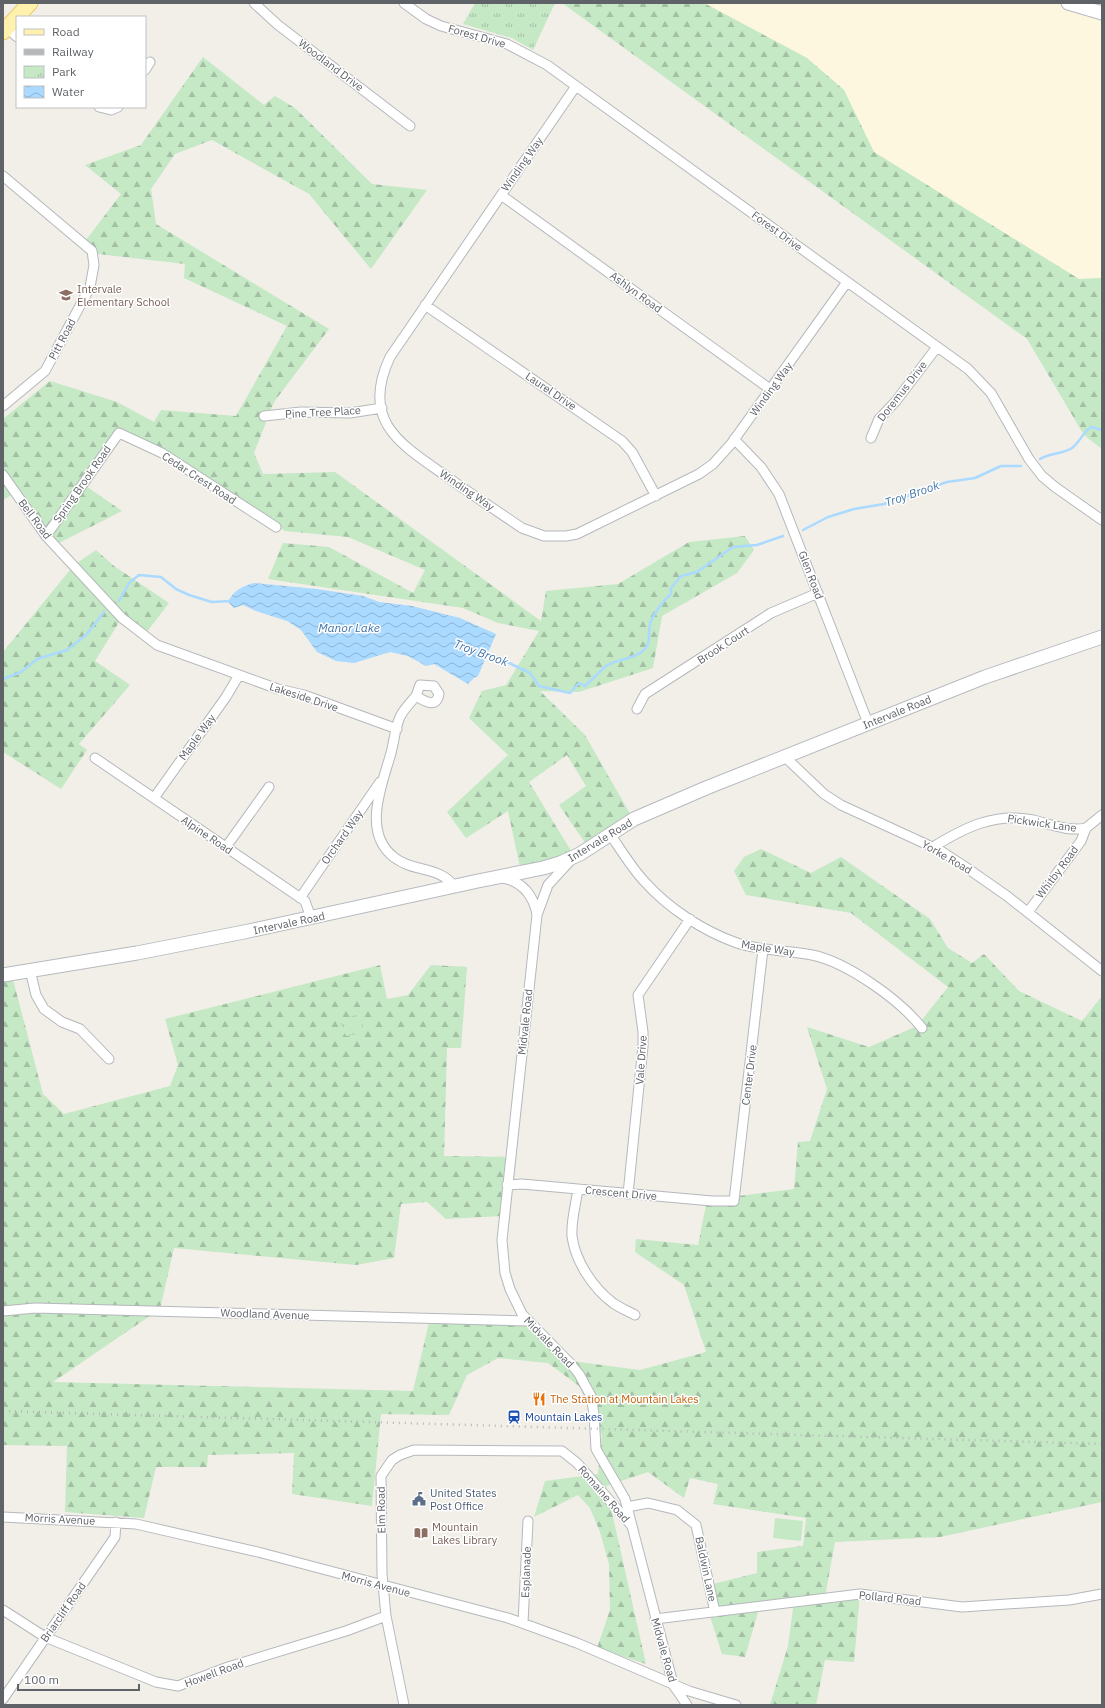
<svg xmlns="http://www.w3.org/2000/svg" width="1105" height="1708" font-family="'IBM Plex Sans',sans-serif">
  <style>
    .commercial { fill: #fef7e0 }
    .grass { fill: #c5e8c5 }
    .forest { fill: url(#forest-firs) }
    .park { fill: url(#park-tufts) }
    .water { fill: url(#water-waves) }
    .lines { fill: none; stroke-linecap: round; stroke-linejoin: round }
    .stream { stroke: #aadaff; stroke-width: 2.5 }
    .street-casing { stroke: #b5b8bc; stroke-width: 11 }
    .secondary-casing { stroke: #b6babf; stroke-width: 15 }
    .primary-casing { stroke: #f2c960; stroke-width: 17 }
    .street { stroke: #fff; stroke-width: 9 }
    .secondary { stroke: #fff; stroke-width: 13 }
    .primary { stroke: #fff2af; stroke-width: 15 }
    .rail { stroke: #b6b7b8; stroke-width: 2.5; stroke-dasharray: 1 5; stroke-linecap: butt }
    .labels { text-anchor: middle; stroke-width: 3; stroke-linejoin: round; paint-order: stroke }
    .street-label { font-size: 11px; fill: #5f6368; stroke: #fff }
    .education-label { font-size: 11px; fill: #785e54; stroke: #fff; text-anchor: start }
    .food-label { font-size: 11px; fill: #c56008; stroke: #fff; text-anchor: start }
    .transit-label { font-size: 11px; fill: #164399; stroke: #fff; text-anchor: start }
    .service-label { font-size: 11px; fill: #4e5e75; stroke: #fff; text-anchor: start }
    .water-label { font-size: 12px; font-style: italic; fill: #4174aa; stroke: #fff }
  </style>
  <defs>
    <pattern id="forest-firs" width="22" height="20" patternUnits="userSpaceOnUse"><rect width="22" height="20" fill="#c5e8c5"/><path d="M5 1l3.5 6h-7zM16 11l3.5 6h-7z" fill="#a3c0a4"/></pattern>
    <pattern id="park-tufts" width="24" height="20" patternUnits="userSpaceOnUse"><rect width="24" height="20" fill="#c5e8c5"/><path d="M3 7l-1-3M5 7V3M7 7l1-3M15 17l-1-3M17 17v-4M19 17l1-3" fill="none" stroke="#a3c0a4"/></pattern>
    <pattern id="water-waves" width="16" height="10" patternUnits="userSpaceOnUse"><rect width="16" height="10" fill="#aadaff"/><path d="M0 5q4-4 8 0t8 0" fill="none" stroke="#8eb4d2"/></pattern>
  </defs>
  <rect width="100%" height="100%" fill="#f1efe8"/>
  <!-- commercial -->
  <path class="commercial" d="M 704,3 L 1095,3 L 1102,10 L 1101,278 L 1079,279 L 874,152 L 844,90 L 807,58 Z"/>
  <!-- grass -->
  <path class="grass" d="M 775,1518 L 803,1521 L 801,1541 L 773,1538 Z"/>
  <!-- forest -->
  <path class="forest" d="M 562,3 L 704,3 L 807,58 L 844,90 L 874,152 L 1079,279 L 1101,278 L 1102,270 L 1102,449 L 1084,435 L 1027,339 Z
    M 203,57 L 264,105 L 275,96 L 295,108 L 372,184 L 427,190 L 371,269 L 309,194 L 212,140 L 175,154 L 151,189 L 156,224 L 329,329 L 274,402 L 254,453 L 263,474 L 335,472 L 541,621 L 546,591 L 618,584 L 689,542 L 745,536 L 754,550 L 737,573 L 662,616 L 653,668 L 579,692 L 540,691 L 585,735 L 633,819 L 588,847 L 559,805 L 586,786 L 567,755 L 529,782 L 573,854 L 521,872 L 508,811 L 466,838 L 447,812 L 508,755 L 469,718 L 482,691 L 506,685 L 539,631 L 498,623 L 463,608 L 268,579 L 283,543 L 329,547 L 413,593 L 425,570 L 348,537 L 285,531 L 123,434 L 83,484 L 122,511 L 57,544 L 15,493 L 3,500 L 3,419 L 50,381 L 117,402 L 154,422 L 161,410 L 236,416 L 287,326 L 184,278 L 185,264 L 98,254 L 83,244 L 121,194 L 85,165 L 141,145 Z
    M 96,550 L 114,566 L 169,603 L 143,637 L 121,619 L 95,661 L 130,685 L 79,744 L 87,750 L 61,789 L 3,752 L 3,652 L 74,565 Z
    M 761,849 L 811,873 L 841,857 L 930,919 L 948,948 L 972,963 L 984,954 L 1019,991 L 1082,1021 L 1102,996 L 1102,1502 L 940,1537 L 835,1542 L 825,1597 L 860,1594 L 854,1662 L 825,1660 L 816,1705 L 770,1705 L 788,1646 L 794,1601 L 760,1605 L 745,1657 L 722,1654 L 708,1610 L 717,1609 L 713,1584 L 757,1573 L 757,1552 L 803,1546 L 806,1518 L 713,1504 L 718,1484 L 690,1478 L 684,1498 L 648,1472 L 606,1486 L 646,1664 L 597,1648 L 610,1610 L 609,1564 L 600,1532 L 590,1508 L 578,1495 L 534,1517 L 545,1481 L 598,1474 L 602,1435 L 579,1386 L 548,1363 L 498,1358 L 467,1375 L 449,1415 L 381,1414 L 372,1506 L 292,1494 L 294,1453 L 208,1455 L 207,1467 L 156,1467 L 144,1518 L 65,1512 L 67,1446 L 3,1445 L 3,975 L 11,972 L 43,1094 L 64,1114 L 170,1086 L 178,1065 L 165,1019 L 380,965 L 387,999 L 408,995 L 431,965 L 467,967 L 461,1048 L 447,1048 L 444,1156 L 510,1157 L 502,1216 L 446,1219 L 427,1202 L 401,1204 L 394,1258 L 356,1265 L 174,1248 L 160,1309 L 53,1382 L 413,1391 L 430,1318 L 525,1319 L 571,1361 L 640,1370 L 706,1352 L 684,1285 L 635,1252 L 636,1239 L 698,1245 L 707,1200 L 794,1189 L 798,1142 L 810,1141 L 827,1089 L 807,1027 L 869,1047 L 917,1026 L 948,987 L 851,913 L 746,895 L 734,871 L 744,857 Z"/>
  <!-- park -->
  <path class="park" d="M 475,3 L 555,3 L 533,50 L 512,38 L 463,24 Z
    M 359,1014 L 365,1033 L 346,1036 L 339,1020 Z"/>
  <!-- water -->
  <path class="water" d="M 254,583 L 317,589 L 363,596 L 379,602 L 412,606 L 460,618 L 496,634 L 478,676 L 474,678 L 468,684 L 434,664 L 426,666 L 408,656 L 390,652 L 354,663 L 336,661 L 317,652 L 301,630 L 287,621 L 256,611 L 243,605 L 234,608 L 228,602 C 233,591 242,586 254,583 Z"/>
  <g class="lines">
    <!-- stream -->
    <path class="stream" d="M 1040,459 C 1050,453 1063,454 1072,448 C 1080,442 1083,432 1091,427 L 1102,430
      M 803,530 L 828,517 L 854,509 L 884,504 L 947,482 L 975,478 L 1001,466 L 1021,466
      M 119,601 L 129,583 L 139,575 L 161,577 L 176,589 L 189,595 L 212,602 L 230,601
      M 486,652 L 530,673 L 539,686 L 570,693 L 579,683 L 585,686 C 592,680 598,673 605,667 C 614,659 632,661 644,650 C 652,643 647,630 651,621 C 656,610 662,602 671,594 L 671,588 L 681,576 L 697,572 L 733,547 L 757,545 L 783,536
      M 3,679 L 21,672 L 37,659 L 67,650 L 86,635 L 104,612"/>
    <!-- street casing -->
    <g class="street-casing">
      <path id="street" d="M 254,3 L 278,25 L 410,126
        M 404,3 L 426,19 L 441,26 L 507,44 L 547,65 L 968,369 L 991,393 L 1029,459 L 1042,476 L 1055,487 L 1102,520
        M 7,28 L 17,37
        M 145,70 L 150,62
        M 576,86 L 390,357 C 360,421 400,444 446,476 C 471,494 497,511 522,528 L 544,536 L 566,536 L 577,534 L 699,474 L 713,464 L 731,444 L 847,282
        M 99,107 L 111,110 L 118,107
        M 3,176 L 92,251 L 94,265 L 90,287 L 45,371 L 3,406
        M 501,195 L 770,389
        M 425,305 L 622,441 L 632,452 L 656,496
        M 264,416 L 301,412 L 350,413 L 382,408
        M 871,438 L 879,419 L 896,401 L 937,347
        M 734,439 L 761,467 L 779,494 L 868,723
        M 3,475 L 46,536 L 122,618 L 157,645 L 278,689 L 304,695 L 397,729
        M 46,536 L 119,433 L 162,453 L 276,527
        M 416,696 C 424,701 436,709 439,694 L 434,686 L 420,685 L 416,696 C 411,702 403,710 400,717 C 395,728 394,742 391,753 C 382,785 361,833 395,858 C 413,872 439,866 454,886
        M 637,709 L 645,694 L 771,613 L 818,593
        M 784,756 L 824,794 L 841,805 L 941,851 L 967,868 L 1007,896 L 1102,971
        M 95,758 L 305,901 L 311,918
        M 154,798 L 226,697 L 239,675
        M 610,834 C 621,850 631,867 644,881 C 668,908 703,931 737,943 C 761,951 787,950 812,955 C 847,962 900,1000 922,1028
        M 226,847 L 269,787
        M 933,847 C 964,828 994,812 1033,820 C 1050,824 1068,832 1086,828
        M 570,861 L 548,885 L 537,915 L 502,1240 L 505,1273 L 510,1289 L 522,1314 L 570,1363 L 579,1374 L 591,1396 L 594,1414 L 596,1449 L 625,1499 L 671,1676 L 674,1686 L 687,1705
        M 503,878 C 523,882 533,895 537,914
        M 300,898 L 380,782
        M 1028,912 L 1081,841 L 1086,828 L 1102,815
        M 30,970 L 36,995 L 44,1009 L 62,1022 L 80,1029 L 109,1059
        M 507,1185 L 522,1184 L 712,1201 L 734,1201 L 763,949
        M 578,1189 C 576,1204 571,1220 572,1236 C 575,1261 593,1288 613,1303 C 620,1308 628,1311 635,1315
        M 628,1194 L 643,1046 L 643,1032 L 638,995 L 690,919
        M 3,1311 L 35,1308 L 528,1321
        M 627,1507 L 648,1503 L 677,1510 L 696,1525 L 715,1612
        M 3,1517 L 136,1524 L 258,1552 L 508,1618 L 577,1643 L 689,1691 L 736,1705
        M 3,1610 L 45,1637 L 156,1682 L 178,1686 L 228,1667 L 346,1631 L 386,1616
        M 655,1619 L 860,1594 L 962,1607 L 1069,1600 L 1102,1594
        M 523,1623 L 528,1521
        M 3,1699 L 115,1537 L 116,1522
        M 404,1705 L 386,1616 L 382,1574 L 381,1476 L 392,1460 L 400,1455 L 414,1450 L 562,1451 L 577,1463 L 631,1525"/>
    </g>
    <!-- secondary casing -->
    <g class="secondary-casing">
      <path id="secondary" d="M 1068,3 L 1102,13
        M 3,975 L 137,953 L 244,932 L 478,881 L 543,868 L 560,863 L 580,854 L 634,819 L 706,788 L 985,677 L 1102,637"/>
    </g>
    <!-- primary casing -->
    <g class="primary-casing">
      <path id="primary" d="M 17,17 L 30,3
        M 3,32 L 17,17"/>
    </g>
    <!-- street -->
    <use href="#street" class="street"/>
    <!-- secondary -->
    <use href="#secondary" class="secondary"/>
    <!-- primary -->
    <use href="#primary" class="primary"/>
    <!-- rail -->
    <path class="rail" d="M 3,1411 L 1102,1444"/>
  </g>
  <!-- icons -->
  <defs>
    <g id="school-bare" transform="scale(1.08)"><path d="M0-5L7-2L0 1L-7-2ZM-4 1L0 2.5L4 1V4Q0 6-4 4Z" fill="#8d6e63" stroke="#fff" stroke-width="2.5" paint-order="stroke"/></g>
    <g id="restaurant-bare" transform="scale(1.08)"><path d="M-5-6h1v4h1v-4h1v4h1v-4h1v5L-1.5 .5V6h-2V.5L-5-1ZM5-6V6H3V1.5H1.5Q1.5-4 5-6Z" fill="#e8710a" stroke="#fff" stroke-width="2.5" paint-order="stroke"/></g>
    <g id="station-bare" transform="scale(1.08)"><path d="M-3-6H3Q5-6 5-4V2Q5 4 3 4L4.5 6H3L1.5 4h-3L-3 6H-4.5L-3 4Q-5 4-5 2V-4Q-5-6-3-6ZM-3.5-4v3h7v-3ZM-3.5 1v1.5H-2V1ZM2 1v1.5H3.5V1Z" fill="#1a4fb4" stroke="#fff" stroke-width="2.5" paint-order="stroke"/></g>
    <g id="civic-bare" transform="scale(1.08)"><path d="M-.6-6.5H3V-4.5H.6V-3L4-1V1h2V6H-6V1h2V-1L-.6-3ZM-1.2 2.5V6h2.4V2.5Z" fill="#5c6f8a" stroke="#fff" stroke-width="2.5" paint-order="stroke"/></g>
    <g id="library-bare" transform="scale(1.08)"><path d="M-6-4Q-3-5.5-.7-3.5V5Q-3 3-6 4ZM6-4Q3-5.5 .7-3.5V5Q3 3 6 4Z" fill="#8d6e63" stroke="#fff" stroke-width="2.5" paint-order="stroke"/></g>
  </defs>
  <g fill-rule="evenodd">
    <use href="#school-bare" x="66" y="295"/>
    <use href="#restaurant-bare" x="539" y="1399"/>
    <use href="#station-bare" x="514" y="1417"/>
    <use href="#civic-bare" x="419" y="1499"/>
    <use href="#library-bare" x="421" y="1533"/>
  </g>
  <g class="labels">
    <!-- street labels -->
    <g class="street-label">
      <text transform="translate(477 36) rotate(16)" y="4">Forest Drive</text>
      <text transform="translate(331 65) rotate(37)" y="4">Woodland Drive</text>
      <text transform="translate(522 164) rotate(-55)" y="4">Winding Way</text>
      <text transform="translate(777 231) rotate(36)" y="4">Forest Drive</text>
      <text transform="translate(636 292) rotate(36)" y="4">Ashlyn Road</text>
      <text transform="translate(62 339) rotate(-62)" y="4">Pitt Road</text>
      <text transform="translate(771 389) rotate(-54)" y="4">Winding Way</text>
      <text transform="translate(551 391) rotate(34)" y="4">Laurel Drive</text>
      <text transform="translate(902 391) rotate(-52)" y="4">Doremus Drive</text>
      <text transform="translate(323 412) rotate(-3)" y="4">Pine Tree Place</text>
      <text transform="translate(199 478) rotate(33)" y="4">Cedar Crest Road</text>
      <text transform="translate(82 484) rotate(-55)" y="4">Spring Brook Road</text>
      <text transform="translate(467 490) rotate(34)" y="4">Winding Way</text>
      <text transform="translate(35 519) rotate(53)" y="4">Bell Road</text>
      <text transform="translate(811 575) rotate(69)" y="4">Glen Road</text>
      <text transform="translate(723 645) rotate(-33)" y="4">Brook Court</text>
      <text transform="translate(304 697) rotate(18)" y="4">Lakeside Drive</text>
      <text transform="translate(897 712) rotate(-22)" y="4">Intervale Road</text>
      <text transform="translate(197 737) rotate(-54)" y="4">Maple Way</text>
      <text transform="translate(1042 823) rotate(8)" y="4">Pickwick Lane</text>
      <text transform="translate(207 835) rotate(34)" y="4">Alpine Road</text>
      <text transform="translate(342 837) rotate(-55)" y="4">Orchard Way</text>
      <text transform="translate(600 840) rotate(-31)" y="4">Intervale Road</text>
      <text transform="translate(947 857) rotate(30)" y="4">Yorke Road</text>
      <text transform="translate(1057 872) rotate(-53)" y="4">Whitby Road</text>
      <text transform="translate(289 923) rotate(-12)" y="4">Intervale Road</text>
      <text transform="translate(768 948) rotate(9)" y="4">Maple Way</text>
      <text transform="translate(525 1022) rotate(-84)" y="4">Midvale Road</text>
      <text transform="translate(641 1060) rotate(-86)" y="4">Vale Drive</text>
      <text transform="translate(749 1075) rotate(-83)" y="4">Center Drive</text>
      <text transform="translate(621 1193) rotate(5)" y="4">Crescent Drive</text>
      <text transform="translate(265 1314) rotate(2)" y="4">Woodland Avenue</text>
      <text transform="translate(549 1342) rotate(46)" y="4">Midvale Road</text>
      <text transform="translate(604 1494) rotate(49)" y="4">Romaine Road</text>
      <text transform="translate(381 1510) rotate(-91)" y="4">Elm Road</text>
      <text transform="translate(60 1519) rotate(3)" y="4">Morris Avenue</text>
      <text transform="translate(706 1569) rotate(78)" y="4">Baldwin Lane</text>
      <text transform="translate(526 1572) rotate(-88)" y="4">Esplanade</text>
      <text transform="translate(376 1584) rotate(15)" y="4">Morris Avenue</text>
      <text transform="translate(890 1598) rotate(6)" y="4">Pollard Road</text>
      <text transform="translate(63 1612) rotate(-55)" y="4">Briarcliff Road</text>
      <text transform="translate(664 1650) rotate(74)" y="4">Midvale Road</text>
      <text transform="translate(214 1673) rotate(-20)" y="4">Howell Road</text>
    </g>
    <!-- education labels -->
    <g class="education-label">
      <text x="77" y="293">Intervale<tspan x="77" dy="13">Elementary School</tspan></text>
      <text x="432" y="1531">Mountain<tspan x="432" dy="13">Lakes Library</tspan></text>
    </g>
    <!-- food labels -->
    <g class="food-label">
      <text x="550" y="1403">The Station at Mountain Lakes</text>
    </g>
    <!-- transit labels -->
    <g class="transit-label">
      <text x="525" y="1421">Mountain Lakes</text>
    </g>
    <!-- service labels -->
    <g class="service-label">
      <text x="430" y="1497">United States<tspan x="430" dy="13">Post Office</tspan></text>
    </g>
    <!-- water labels -->
    <g class="water-label">
      <text transform="translate(912 494) rotate(-19)" y="4">Troy Brook</text>
      <text x="349" y="632">Manor Lake</text>
      <text transform="translate(481 653) rotate(20)" y="4">Troy Brook</text>
    </g>
  </g>
  <!-- border -->
  <rect width="1105" height="1708" fill="none" stroke="#5f6368" stroke-width="8"/>
  <!-- legend -->
  <rect x="16" y="16" width="130" height="92" fill="#ffffff" stroke="#bfc1c3"/>
  <rect x="24" y="29" width="20" height="6" fill="#fff2af" stroke="#bfc1c3"/>
  <text x="52" y="36" font-size="12" fill="#5f6368">Road</text>
  <rect x="24" y="49" width="20" height="6" fill="#b6b7b8" stroke="#bfc1c3"/>
  <text x="52" y="56" font-size="12" fill="#5f6368">Railway</text>
  <rect x="24" y="66" width="20" height="12" fill="url(#park-tufts)" stroke="#bfc1c3"/>
  <text x="52" y="76" font-size="12" fill="#5f6368">Park</text>
  <rect x="24" y="86" width="20" height="12" fill="url(#water-waves)" stroke="#bfc1c3"/>
  <text x="52" y="96" font-size="12" fill="#5f6368">Water</text>
  <!-- scale -->
  <path d="M18 1684v6h121v-6" fill="none" stroke="#5f6368" stroke-width="2"/>
  <text x="24" y="1684" font-size="12" fill="#5f6368" stroke="#ffffff" stroke-width="3" paint-order="stroke">100 m</text>
</svg>
